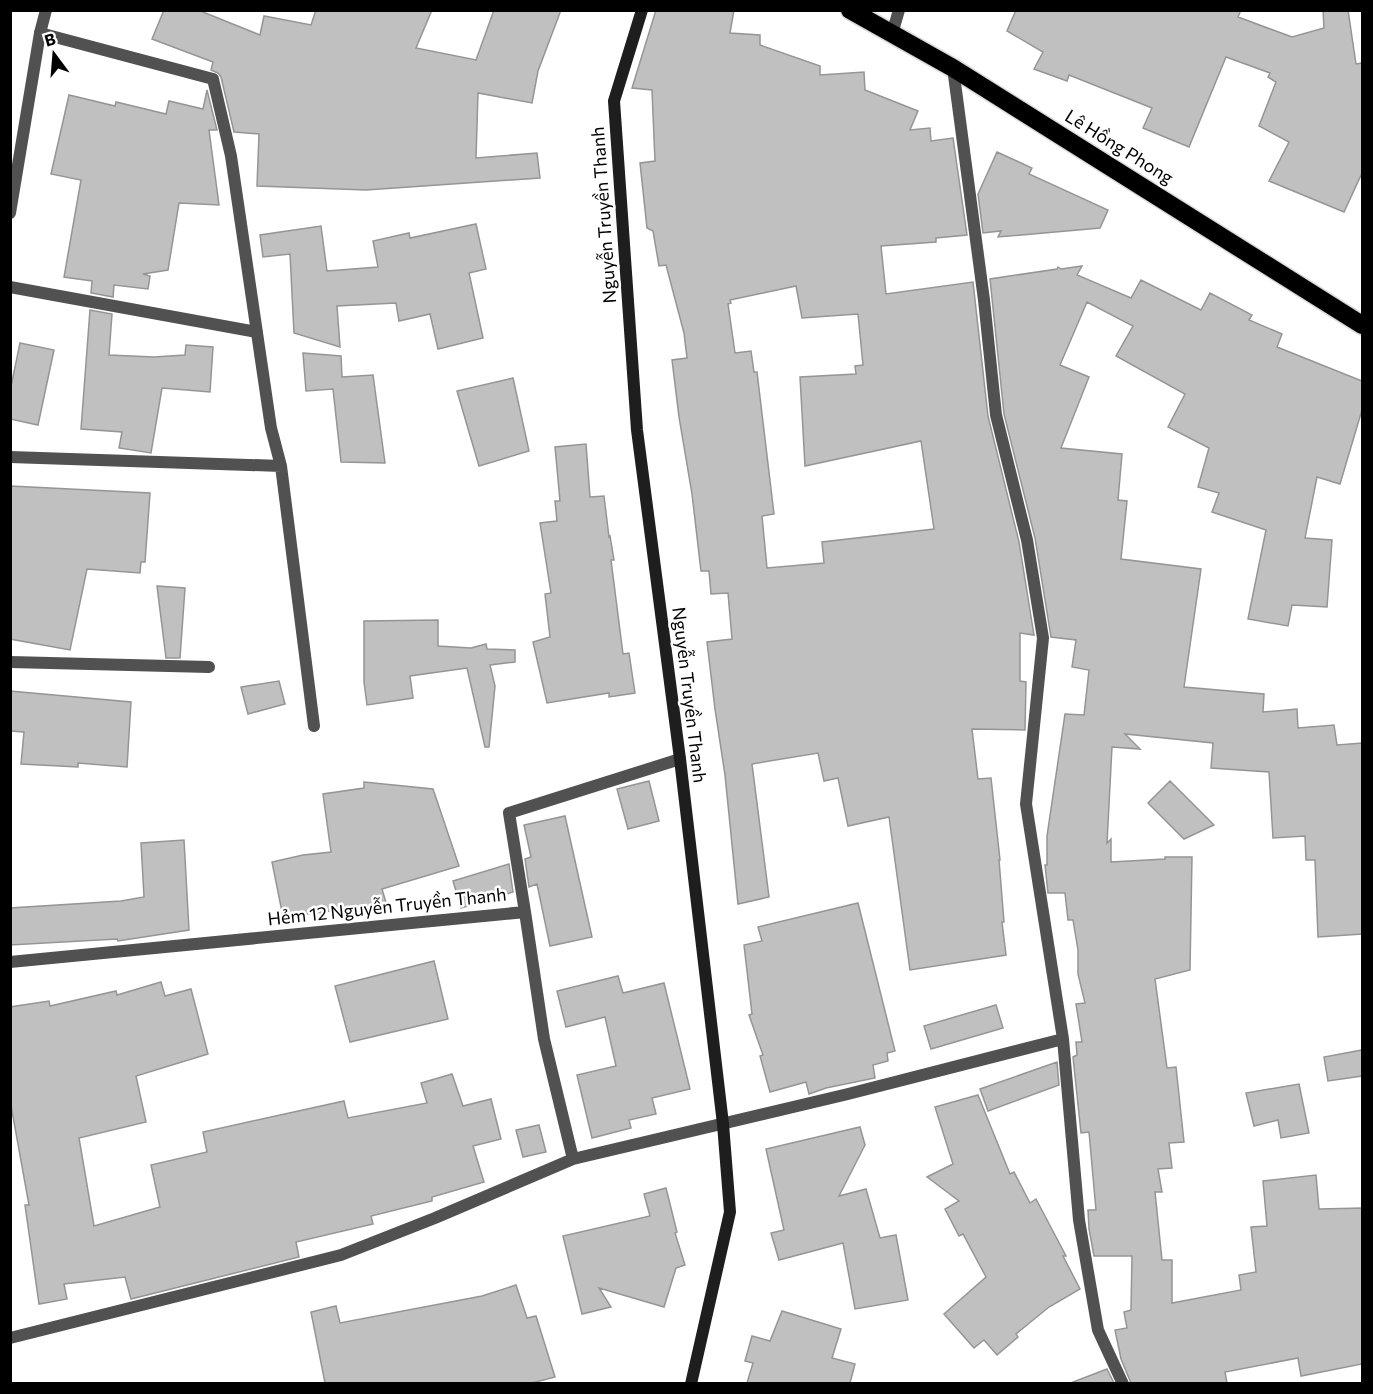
<svg xmlns="http://www.w3.org/2000/svg" width="1373" height="1394" font-family="Commissioner,sans-serif">
  <style>
    .building { fill: #c0c0c0; stroke: #959595; stroke-width: 1.5; fill-rule: evenodd }
    .lines { fill: none; stroke-linecap: round; stroke-linejoin: round }
    .highway-casing { stroke: #dbdbdb; stroke-width: 21 }
    .lane { stroke: #515151; stroke-width: 12 }
    .street { stroke: #515151; stroke-width: 12 }
    .secondary { stroke: #1e1e1e; stroke-width: 12 }
    .highway { stroke: #000; stroke-width: 18 }
    .labels { text-anchor: middle; stroke-width: 5; stroke-linejoin: round; paint-order: stroke }
    .street-label { font-size: 18px; fill: #000; stroke: #fff }
  </style>
  <rect width="100%" height="100%" fill="#fff"/>
  <!-- building -->
  <path class="building" d="M 164,10 L 198,10 L 260,35 L 264,16 L 311,25 L 316,10 L 432,10 L 416,48 L 476,60 L 494,10 L 561,10 L 538,71 L 532,103 L 478,93 L 476,158 L 537,153 L 540,178 L 366,190 L 257,186 L 259,134 L 234,132 L 221,77 L 218,73 L 211,70 L 213,62 L 152,39 Z
    M 656,10 L 734,10 L 730,33 L 760,35 L 760,45 L 820,66 L 820,75 L 864,72 L 865,90 L 918,111 L 910,130 L 930,128 L 931,141 L 953,138 L 967,235 L 936,238 L 936,242 L 881,246 L 886,294 L 973,282 L 988,416 L 1019,542 L 1034,635 L 1020,633 L 1020,681 L 1026,682 L 1025,730 L 972,729 L 978,779 L 991,778 L 1000,860 L 999,860 L 1004,922 L 1002,922 L 1006,955 L 910,970 L 889,817 L 848,826 L 838,778 L 824,781 L 818,753 L 752,764 L 769,897 L 738,904 L 725,775 L 715,709 L 707,642 L 732,639 L 728,593 L 711,594 L 709,571 L 701,571 L 692,494 L 679,417 L 672,360 L 687,358 L 684,333 L 666,265 L 659,266 L 653,231 L 647,228 L 640,163 L 655,161 L 652,90 L 632,88 ZM 796,286 L 802,318 L 858,314 L 863,365 L 855,366 L 856,374 L 800,377 L 805,466 L 921,441 L 934,529 L 822,542 L 824,563 L 767,568 L 762,516 L 774,514 L 757,372 L 754,372 L 751,351 L 735,353 L 728,304 L 731,303 L 730,300 Z
    M 1016,10 L 1241,10 L 1238,17 L 1292,37 L 1324,28 L 1323,10 L 1348,10 L 1356,64 L 1362,63 L 1362,173 L 1344,212 L 1269,181 L 1289,142 L 1259,126 L 1276,82 L 1268,77 L 1270,73 L 1226,57 L 1189,147 L 1143,128 L 1152,108 L 1069,75 L 1067,81 L 1034,69 L 1043,52 L 1007,31 Z
    M 207,90 L 217,130 L 209,130 L 219,205 L 179,203 L 168,270 L 143,274 L 150,276 L 148,289 L 114,285 L 113,297 L 91,293 L 92,281 L 64,277 L 81,180 L 51,174 L 69,95 L 115,106 L 116,102 L 166,114 L 169,101 L 203,109 Z
    M 997,152 L 1032,168 L 1029,174 L 1108,210 L 1100,228 L 998,237 L 1001,231 L 983,233 L 978,194 Z
    M 476,224 L 486,269 L 469,273 L 483,338 L 438,349 L 430,314 L 399,321 L 396,303 L 337,306 L 340,347 L 294,333 L 290,254 L 263,257 L 260,235 L 321,226 L 327,271 L 378,267 L 373,241 L 409,233 L 410,238 Z
    M 1082,266 L 1077,275 L 1131,298 L 1141,280 L 1201,310 L 1210,293 L 1252,315 L 1249,320 L 1282,334 L 1277,347 L 1362,381 L 1362,410 L 1340,484 L 1317,477 L 1305,538 L 1332,540 L 1327,607 L 1292,605 L 1288,626 L 1248,619 L 1266,530 L 1212,512 L 1219,493 L 1198,487 L 1209,448 L 1168,427 L 1185,394 L 1116,356 L 1133,326 L 1087,302 L 1060,365 L 1089,377 L 1061,448 L 1122,454 L 1118,500 L 1127,501 L 1121,559 L 1201,569 L 1184,687 L 1264,694 L 1263,712 L 1297,709 L 1298,728 L 1334,725 L 1337,745 L 1362,743 L 1362,934 L 1318,937 L 1315,860 L 1306,860 L 1305,836 L 1273,838 L 1269,772 L 1211,768 L 1213,743 L 1125,734 L 1140,749 L 1112,747 L 1107,843 L 1111,839 L 1111,862 L 1165,859 L 1165,857 L 1192,857 L 1190,970 L 1155,979 L 1167,1068 L 1176,1067 L 1184,1142 L 1169,1143 L 1172,1168 L 1158,1169 L 1162,1192 L 1155,1192 L 1162,1260 L 1172,1260 L 1172,1303 L 1241,1290 L 1239,1275 L 1256,1272 L 1251,1227 L 1267,1226 L 1263,1181 L 1316,1175 L 1319,1209 L 1362,1208 L 1362,1364 L 1301,1376 L 1298,1358 L 1225,1372 L 1227,1383 L 1131,1383 L 1121,1359 L 1115,1330 L 1127,1328 L 1124,1312 L 1131,1310 L 1132,1256 L 1094,1256 L 1089,1229 L 1088,1210 L 1096,1210 L 1089,1132 L 1081,1133 L 1073,1057 L 1077,1055 L 1076,1042 L 1082,1042 L 1076,1004 L 1085,1003 L 1078,974 L 1078,950 L 1073,920 L 1068,920 L 1065,893 L 1048,893 L 1045,865 L 1047,865 L 1047,836 L 1065,714 L 1084,715 L 1089,670 L 1072,667 L 1076,640 L 1051,637 L 1035,538 L 1004,414 L 990,279 L 1057,269 L 1058,267 L 1061,269 Z
    M 90,310 L 112,314 L 109,355 L 154,357 L 185,355 L 186,345 L 213,347 L 210,392 L 162,388 L 151,453 L 119,448 L 122,432 L 81,429 Z
    M 20,343 L 54,350 L 38,425 L 10,419 L 10,391 Z
    M 303,353 L 341,356 L 342,377 L 373,375 L 385,463 L 341,462 L 333,389 L 306,391 Z
    M 513,378 L 529,451 L 479,466 L 457,391 Z
    M 586,444 L 590,497 L 604,496 L 609,537 L 610,536 L 614,560 L 611,560 L 623,654 L 629,653 L 635,693 L 609,697 L 609,693 L 547,703 L 533,642 L 550,637 L 545,594 L 551,593 L 540,523 L 557,521 L 555,501 L 560,501 L 555,447 Z
    M 10,486 L 150,493 L 145,562 L 141,562 L 140,573 L 87,569 L 70,650 L 10,639 Z
    M 157,586 L 185,588 L 180,658 L 166,658 Z
    M 438,620 L 438,646 L 471,648 L 486,644 L 487,649 L 515,650 L 515,662 L 490,665 L 495,686 L 489,747 L 485,747 L 467,668 L 410,676 L 413,698 L 367,705 L 364,682 L 364,621 Z
    M 279,681 L 285,704 L 248,714 L 241,687 Z
    M 10,691 L 131,702 L 127,767 L 78,763 L 78,767 L 21,764 L 24,732 L 10,731 Z
    M 649,781 L 659,821 L 628,829 L 617,789 Z
    M 1170,781 L 1214,825 L 1184,839 L 1148,803 Z
    M 364,782 L 433,789 L 459,866 L 382,889 L 387,906 L 339,913 L 339,910 L 283,917 L 272,862 L 303,855 L 331,852 L 323,794 L 364,788 Z
    M 565,816 L 592,937 L 550,946 L 537,884 L 529,887 L 525,859 L 531,857 L 524,825 Z
    M 184,840 L 189,930 L 118,941 L 117,939 L 10,945 L 10,908 L 121,901 L 144,897 L 141,843 Z
    M 509,864 L 513,892 L 461,908 L 453,881 Z
    M 858,903 L 895,1051 L 887,1053 L 888,1061 L 873,1065 L 875,1078 L 826,1088 L 809,1094 L 806,1082 L 770,1092 L 760,1056 L 763,1055 L 749,1015 L 752,1014 L 744,945 L 762,941 L 758,927 Z
    M 434,961 L 448,1019 L 350,1042 L 335,986 Z
    M 618,976 L 623,993 L 664,983 L 690,1089 L 652,1098 L 656,1114 L 629,1120 L 631,1128 L 592,1138 L 577,1075 L 616,1066 L 605,1017 L 566,1027 L 557,991 Z
    M 161,982 L 165,996 L 191,989 L 208,1054 L 136,1076 L 146,1122 L 79,1138 L 94,1226 L 160,1207 L 151,1165 L 207,1152 L 203,1132 L 344,1101 L 348,1118 L 427,1103 L 421,1083 L 452,1074 L 463,1106 L 491,1099 L 501,1139 L 473,1146 L 484,1182 L 432,1197 L 432,1201 L 371,1216 L 373,1224 L 296,1242 L 299,1257 L 131,1299 L 125,1277 L 64,1284 L 67,1299 L 39,1304 L 25,1205 L 29,1205 L 10,1100 L 10,1007 L 49,1001 L 50,1006 L 116,991 L 117,995 Z
    M 996,1005 L 1003,1028 L 931,1049 L 924,1026 Z
    M 1362,1050 L 1362,1076 L 1328,1081 L 1324,1057 Z
    M 1057,1062 L 1059,1085 L 988,1111 L 980,1089 Z
    M 1299,1084 L 1309,1133 L 1281,1138 L 1278,1120 L 1254,1126 L 1246,1093 Z
    M 978,1095 L 1010,1174 L 1014,1172 L 1030,1203 L 1036,1199 L 1066,1256 L 1063,1256 L 1080,1289 L 1049,1307 L 1016,1334 L 1018,1337 L 997,1355 L 984,1340 L 974,1348 L 944,1314 L 986,1277 L 963,1234 L 959,1236 L 945,1209 L 959,1201 L 927,1177 L 953,1164 L 935,1107 Z
    M 539,1125 L 546,1152 L 523,1157 L 516,1130 Z
    M 860,1127 L 865,1145 L 839,1196 L 866,1189 L 880,1238 L 896,1235 L 908,1300 L 855,1309 L 843,1243 L 779,1260 L 771,1233 L 784,1230 L 766,1149 Z
    M 666,1188 L 677,1232 L 675,1233 L 685,1265 L 676,1268 L 664,1307 L 599,1288 L 611,1307 L 582,1314 L 563,1236 L 650,1216 L 644,1194 Z
    M 516,1285 L 527,1318 L 536,1316 L 555,1377 L 532,1383 L 325,1383 L 311,1312 L 336,1306 L 340,1323 L 482,1296 Z
    M 782,1311 L 841,1329 L 832,1358 L 855,1364 L 850,1383 L 747,1383 L 753,1363 L 745,1361 L 752,1336 L 770,1341 Z
    M 1107,1369 L 1114,1383 L 1074,1383 L 1073,1382 Z"/>
  <g class="lines">
    <!-- highway casing -->
    <g class="highway-casing">
      <path id="highway" d="M 850,10 L 953,68 L 1362,325"/>
    </g>
    <!-- lane -->
    <path class="lane" d="M 40,33 L 213,79 L 231,156 L 271,428 L 281,466 L 314,726
      M 10,287 L 257,332
      M 10,457 L 281,466
      M 10,662 L 209,667"/>
    <!-- street -->
    <path class="street" d="M 892,34 L 899,10
      M 953,68 L 984,300 L 996,415 L 1027,540 L 1043,638 L 1026,804 L 1063,1039 L 1079,1220 L 1098,1330 L 1123,1384
      M 10,213 L 40,33 L 46,10
      M 525,912 L 544,1039 L 573,1159
      M 10,962 L 525,912 L 509,813 L 680,759
      M 10,1338 L 341,1255 L 435,1218 L 573,1159 L 848,1094 L 1063,1039"/>
    <!-- secondary -->
    <path class="secondary" d="M 642,10 L 614,101 L 637,430 L 680,759 L 723,1124 L 730,1212 L 691,1384"/>
    <!-- highway -->
    <use href="#highway" class="highway"/>
  </g>
  <g class="labels">
    <!-- street labels -->
    <g class="street-label">
      <text transform="translate(1119 147) rotate(32)" y="6">Lê Hồng Phong</text>
      <text transform="translate(604 215) rotate(-94)" y="6">Nguyễn Truyền Thanh</text>
      <text transform="translate(689 695) rotate(83)" y="6">Nguyễn Truyền Thanh</text>
      <text transform="translate(387 907) rotate(-6)" y="6">Hẻm 12 Nguyễn Truyền Thanh</text>
    </g>
  </g>
  <!-- border -->
  <rect width="1373" height="1394" fill="none" stroke="#000000" stroke-width="24"/>
  <!-- north arrow -->
  <g transform="translate(54 54) rotate(344)" stroke="#ffffff" stroke-width="4.5" paint-order="stroke">
  <path d="M0-4.5L10 22L0 15L-10 22Z" fill="#000000"/>
  <text y="-9" font-size="16" font-weight="bold" text-anchor="middle" fill="#000000">B</text>
  </g>
</svg>
